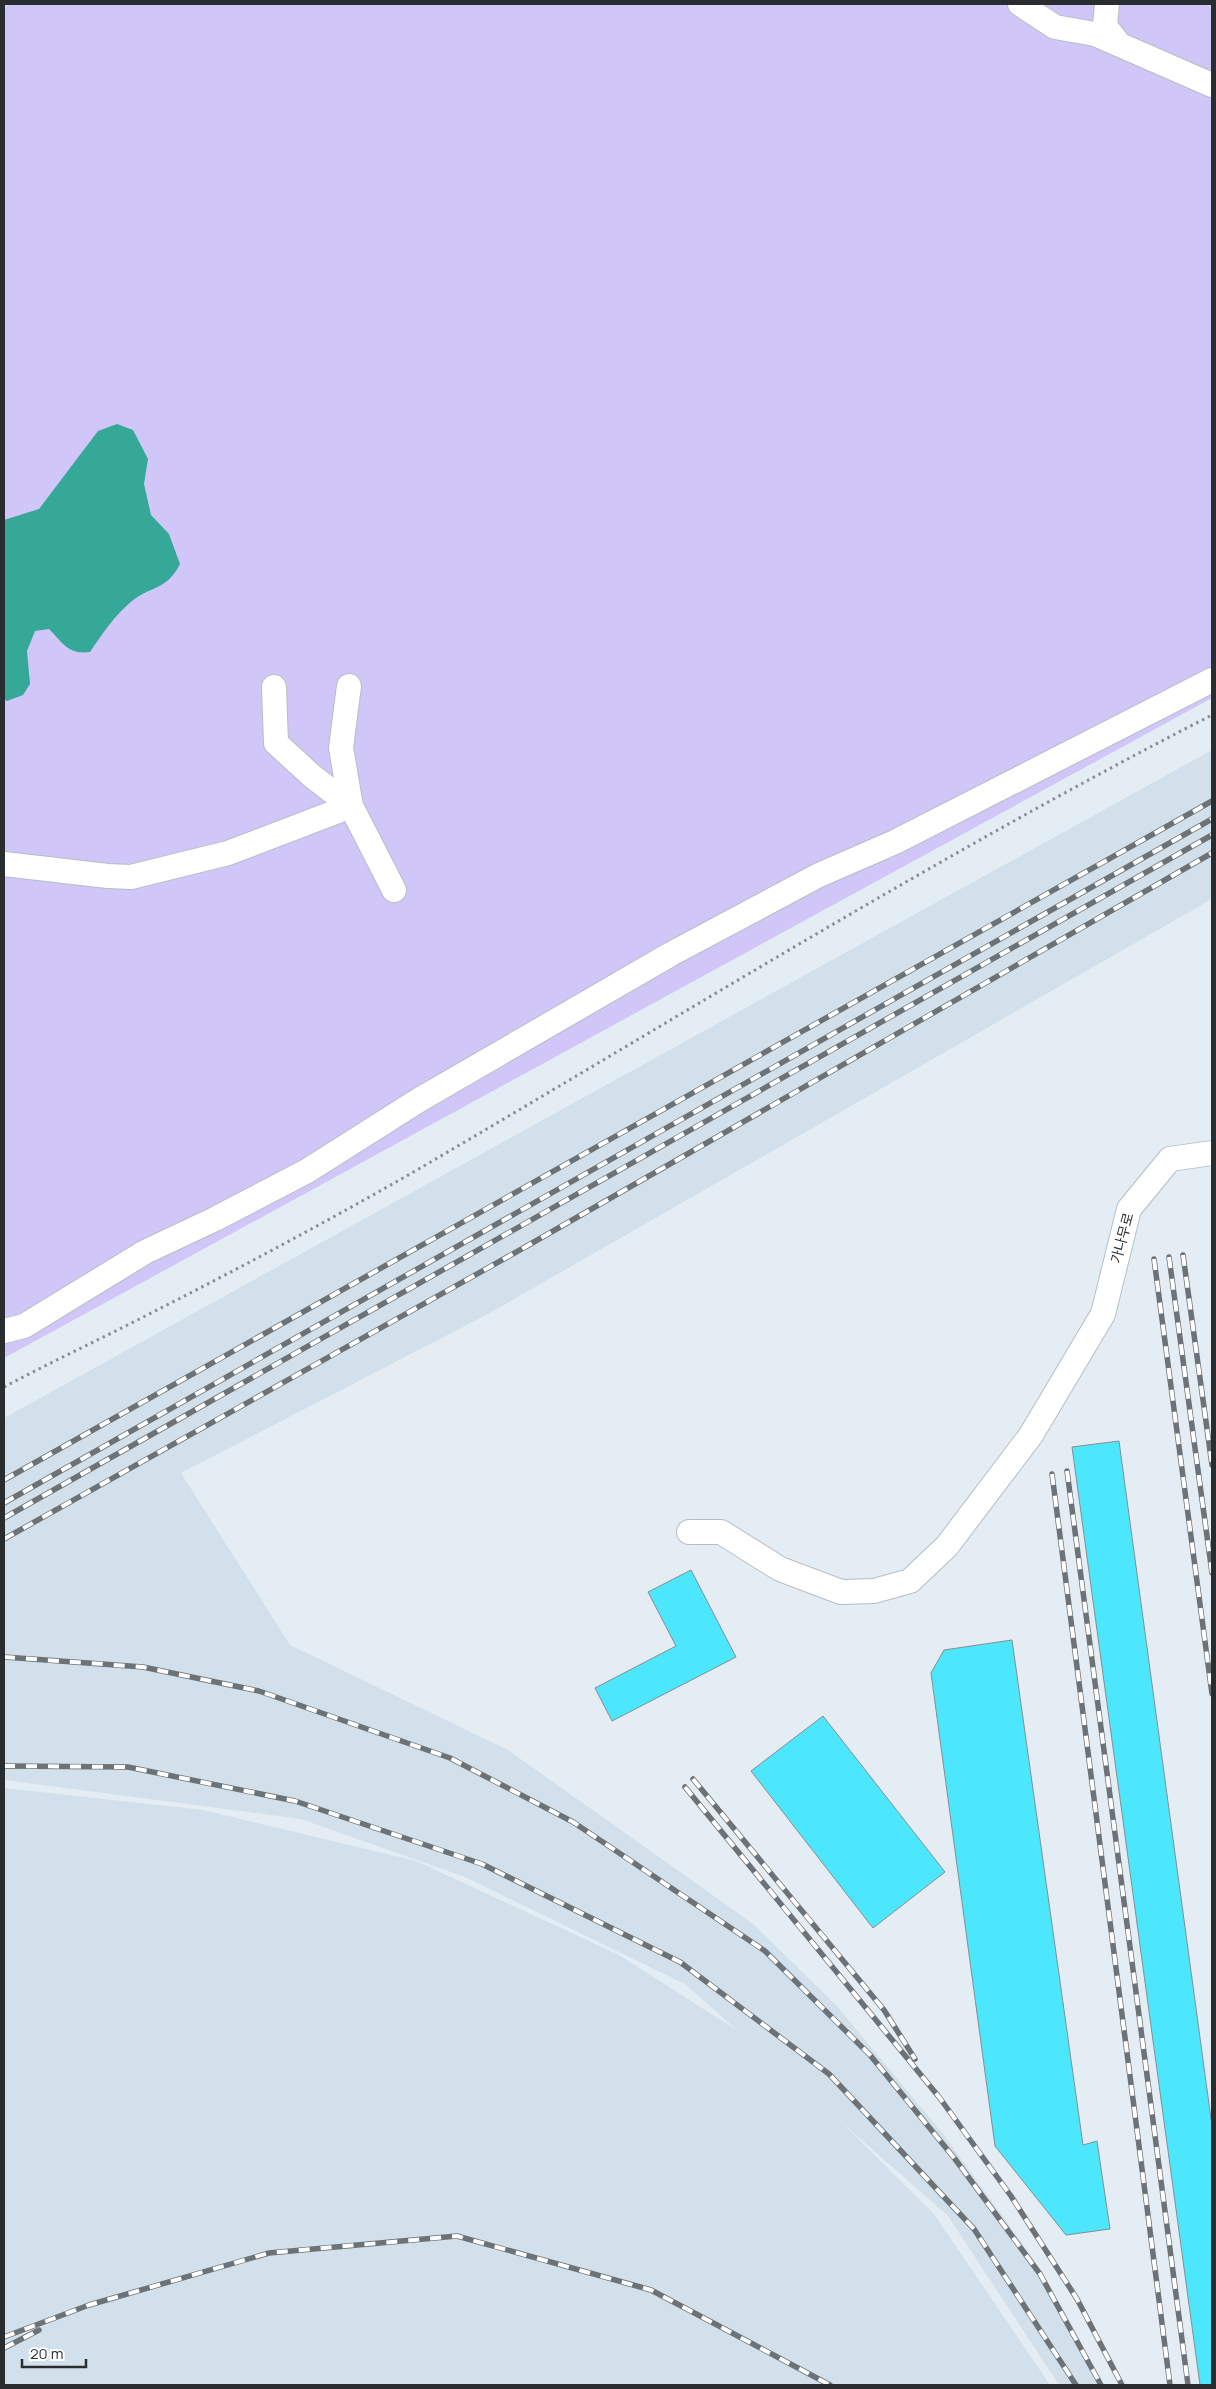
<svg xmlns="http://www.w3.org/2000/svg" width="1216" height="2389" font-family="Manrope,'Noto Sans KR',sans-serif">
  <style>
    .built { fill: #d1e0eb }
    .green { fill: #d0c6f8 }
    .water { fill: #36a897 }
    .building { fill: #4ce6fd; stroke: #848f91 }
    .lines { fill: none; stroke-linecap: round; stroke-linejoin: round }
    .minor-casing { stroke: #b5bec5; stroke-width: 26 }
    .path { stroke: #899094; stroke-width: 3; stroke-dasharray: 2.5 4; stroke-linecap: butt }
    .minor { stroke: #fff; stroke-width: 24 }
    .rail-casing { stroke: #6c7276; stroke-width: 5.5 }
    .rail { stroke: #fff; stroke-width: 4; stroke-dasharray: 11; stroke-linecap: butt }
    .labels { text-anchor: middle; stroke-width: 4; stroke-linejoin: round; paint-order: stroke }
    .street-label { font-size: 14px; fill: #2a2d30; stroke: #fff }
  </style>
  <rect width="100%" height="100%" fill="#e4edf3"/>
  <!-- built -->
  <path class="built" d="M 1212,750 L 1212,899 L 488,1314 L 181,1473 L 290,1645 L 508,1750 L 752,1923 L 836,2005 L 944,2135 L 1029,2253 L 1064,2311 L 1102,2385 L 1059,2385 L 948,2216 L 839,2120 L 934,2214 L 1050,2385 L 4,2385 L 4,1788 L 203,1810 L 416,1861 L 619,1955 L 738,2031 L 685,1984 L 465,1877 L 301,1819 L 4,1780 L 4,1418 Z"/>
  <!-- green -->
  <path class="green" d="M 4,4 L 1212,4 L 1212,698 L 4,1358 Z"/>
  <!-- water -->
  <path class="water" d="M 117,424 L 133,430 L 148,459 L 144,484 L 151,515 L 169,534 L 180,564 C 166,591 152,585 132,601 C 115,615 102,634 90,652 C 68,655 63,643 49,629 L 35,631 L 27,651 L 30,684 L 23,695 L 7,701 L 4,699 L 4,520 L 39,509 L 98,431 Z"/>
  <!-- building -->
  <path class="building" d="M 1119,1441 L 1212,2126 L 1212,2385 L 1200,2385 L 1072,1447 Z
    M 691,1570 L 736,1657 L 612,1721 L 595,1688 L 676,1646 L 648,1592 Z
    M 1012,1640 L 1083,2145 L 1097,2141 L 1110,2229 L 1066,2235 L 995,2146 L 931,1673 L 944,1650 Z
    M 823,1716 L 945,1872 L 873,1928 L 751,1771 Z"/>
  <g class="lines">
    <!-- minor casing -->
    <g class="minor-casing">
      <path id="minor" d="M 1020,4 L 1055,27 L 1095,34 L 1212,85
        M 1107,4 L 1105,26 L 1119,44
        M 274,687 L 276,743 L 312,776 L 351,806 L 394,890
        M 4,864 L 108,876 L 131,877 L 228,853 L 351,806 L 341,748 L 349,686
        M 4,1331 L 24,1326 L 145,1252 L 215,1219 L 307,1171 L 419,1100 L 671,954 L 819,875 L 895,842 L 1212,680
        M 689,1532 L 721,1532 L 780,1569 L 841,1592 L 874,1591 L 910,1581 L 947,1546 L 1031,1435 L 1103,1314 L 1129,1209 L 1170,1159 L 1212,1153"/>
    </g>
    <!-- path -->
    <path class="path" d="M 4,1387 C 53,1361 103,1338 153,1312 C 240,1268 326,1222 410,1174 C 676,1019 938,855 1212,715"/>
    <!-- minor -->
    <use href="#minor" class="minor"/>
    <!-- rail casing -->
    <g class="rail-casing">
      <path id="rail" d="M 1183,1255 L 1212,1465
        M 1169,1257 L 1212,1573
        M 1154,1259 L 1212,1694
        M 1067,1471 L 1188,2385
        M 1052,1474 L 1170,2385
        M 4,1480 L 1212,801
        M 4,1503 L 1212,819
        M 4,1518 L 1212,835
        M 4,1539 L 527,1246 L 1212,853
        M 4,1657 L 143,1667 L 259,1691 L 450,1758 L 573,1822 L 765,1951 L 870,2055 L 955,2159 L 1040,2274 L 1101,2385
        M 4,1766 L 128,1767 L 295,1801 L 482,1864 L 680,1962 L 829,2074 L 974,2229 L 1076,2385
        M 693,1779 L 884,2010 L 915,2059
        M 685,1787 L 939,2097 L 1011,2196 L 1077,2299 L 1122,2385
        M 4,2337 L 89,2305 L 269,2253 L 457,2236 L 651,2290 L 830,2385
        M 4,2348 L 39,2330"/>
    </g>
    <!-- rail -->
    <use href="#rail" class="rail"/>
  </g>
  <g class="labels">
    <!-- street labels -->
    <g class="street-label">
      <text transform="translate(1122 1238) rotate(-75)" y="5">가나무로</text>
    </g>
  </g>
  <!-- border -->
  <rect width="1216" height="2389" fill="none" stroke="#2a2d30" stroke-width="10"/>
  <!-- scale -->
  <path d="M22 2359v8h64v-8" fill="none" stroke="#2a2d30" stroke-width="2.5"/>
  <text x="30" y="2359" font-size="15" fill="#2a2d30" stroke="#ffffff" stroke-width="4" paint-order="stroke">20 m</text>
</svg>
